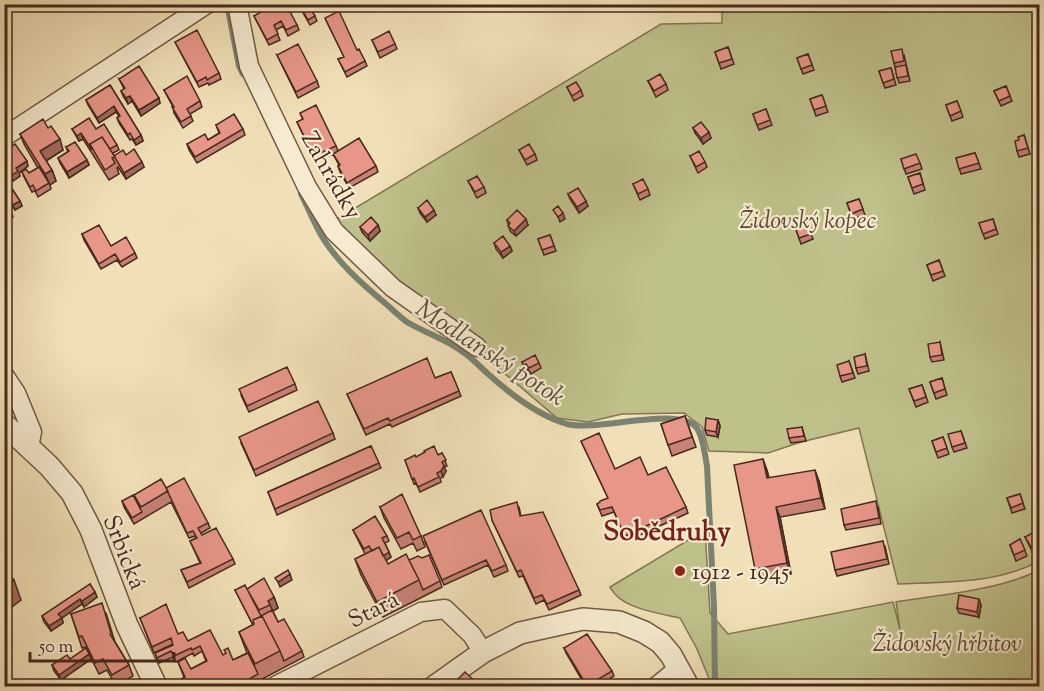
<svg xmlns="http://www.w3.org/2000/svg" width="1044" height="691" font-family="'Sorts Mill Goudy',serif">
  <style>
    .green { fill: #bfc18b; stroke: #827654; stroke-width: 1.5 }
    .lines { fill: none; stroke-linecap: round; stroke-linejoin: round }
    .stream { stroke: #7a8371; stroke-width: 6 }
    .minor-casing { stroke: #715844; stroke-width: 21 }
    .tertiary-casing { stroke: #715844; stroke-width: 24 }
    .minor { stroke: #f6ebd0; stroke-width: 18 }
    .tertiary { stroke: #f6ebd0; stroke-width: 21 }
    .wall { fill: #c78175; stroke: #462a1d; stroke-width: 1.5 }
    .shaded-wall { fill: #a2695f; stroke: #462a1d; stroke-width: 1.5 }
    .building { fill: #e79688; stroke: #462a1d; stroke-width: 1.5 }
    .poi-dot { fill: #8f2418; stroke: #f6ebd0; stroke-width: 2 }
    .labels { text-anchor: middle; stroke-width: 4.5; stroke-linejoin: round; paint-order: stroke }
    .street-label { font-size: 24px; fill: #462a1d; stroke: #f6ebd0 }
    .park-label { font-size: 24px; font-style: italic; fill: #5e4833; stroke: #f6ebd0 }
    .poi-label { font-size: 24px; fill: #462a1d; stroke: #f6ebd0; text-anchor: start }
    .water-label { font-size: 26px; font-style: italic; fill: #5c4f40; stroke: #f6ebd0 }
    .quarter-label { font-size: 27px; font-weight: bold; fill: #7a1f14; stroke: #f6ebd0 }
  </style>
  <rect width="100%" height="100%" fill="#f1e0b7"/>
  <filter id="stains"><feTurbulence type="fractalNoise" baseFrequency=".00333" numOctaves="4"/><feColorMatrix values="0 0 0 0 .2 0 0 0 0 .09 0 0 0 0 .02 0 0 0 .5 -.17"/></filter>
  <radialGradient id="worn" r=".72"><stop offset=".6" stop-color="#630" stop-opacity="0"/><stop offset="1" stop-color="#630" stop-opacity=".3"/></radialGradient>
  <!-- green -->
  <path class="green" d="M 722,5 L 1039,5 L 1039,561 C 997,584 945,582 898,584 L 859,428 L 801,442 L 768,453 L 709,451 L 702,427 L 684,413 L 622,414 L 588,422 L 557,418 L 470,344 L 374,283 L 337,242 L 327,225 L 661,24 L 722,23 Z
    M 705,530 L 710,613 L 728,634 L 893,602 L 900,629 L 896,602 C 939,595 1001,590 1039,570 L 1039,686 L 712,686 L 697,649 L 680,618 C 662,614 628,609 616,595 C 613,593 612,590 610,587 Z"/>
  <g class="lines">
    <!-- stream -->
    <path class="stream" d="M 227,4 L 239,66 L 243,74
      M 301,194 C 308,208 314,222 321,235 C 337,262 362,284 386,304 C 393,310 400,317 407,322 C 425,333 446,339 463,352 C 472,358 479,366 487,373 C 510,394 537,415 567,424 C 596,432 677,406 696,427 C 703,435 705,456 707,466 L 714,607 L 715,686"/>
    <!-- minor casing -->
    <g class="minor-casing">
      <path id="minor" d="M 237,4 L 249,66 L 307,187 L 334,231 L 393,288 L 477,347
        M 4,137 L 207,4
        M 4,375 L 16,393 L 32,432 L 29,447
        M 275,686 L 421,612 L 445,609 L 472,635 L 483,652
        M 657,686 L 679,668"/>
    </g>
    <!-- tertiary casing -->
    <g class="tertiary-casing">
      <path id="tertiary" d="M 4,424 L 49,466 L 72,493 L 91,530 L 127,625 L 156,686
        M 435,686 L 483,652 L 520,633 L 583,619 L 619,622 L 644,632 L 660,642 L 671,655 L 688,686"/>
    </g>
    <!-- minor -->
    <use href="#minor" class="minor"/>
    <!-- tertiary -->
    <use href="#tertiary" class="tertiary"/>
  </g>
  <!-- wall -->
  <path class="wall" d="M 298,4 L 308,4 L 315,16 L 317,21 L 310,25 Z
    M 366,4 L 379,4 L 369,9 Z
    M 455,4 L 474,4 L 459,12 Z
    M 254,16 L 297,25 L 299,30 L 288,36 L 283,26 L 276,30 L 280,40 L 269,45 Z
    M 325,18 L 365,61 L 367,66 L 347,77 L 338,59 L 344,57 Z
    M 372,40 L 395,44 L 397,49 L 380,58 Z
    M 175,42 L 219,73 L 221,79 L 209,85 L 208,83 L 199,87 Z
    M 728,47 L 734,64 L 721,69 L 715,52 Z
    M 808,54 L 814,70 L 803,74 L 797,58 Z
    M 277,55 L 317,81 L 319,87 L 298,98 Z
    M 904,55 L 910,81 L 899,83 L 894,63 Z
    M 891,68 L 896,85 L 885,88 L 879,71 Z
    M 119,79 L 160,103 L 141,116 L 132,101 L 128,104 L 123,96 L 121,91 L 124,89 Z
    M 648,81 L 666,84 L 668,90 L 656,97 Z
    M 110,85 L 141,135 L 143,141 L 136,145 L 132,139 L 130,140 L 119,123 L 117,118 L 119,116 L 116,112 L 99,123 L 88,105 L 86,100 Z
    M 1006,86 L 1012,101 L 1001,106 L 994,91 Z
    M 567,87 L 581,90 L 583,96 L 574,101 Z
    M 164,90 L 200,101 L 202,107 L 190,114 L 193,121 L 183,128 L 174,113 L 173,107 Z
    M 822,95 L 828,112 L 816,116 L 810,99 Z
    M 957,101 L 963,117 L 952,121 L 946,105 Z
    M 766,109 L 772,125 L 759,130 L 753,114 Z
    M 300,113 L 336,146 L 338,151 L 376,166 L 378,172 L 349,188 L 340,172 L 338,166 L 339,165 L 333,154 L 335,153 L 316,162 L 297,122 L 303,120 Z
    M 216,125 L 243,129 L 245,135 L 197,163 L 189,150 L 187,144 L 208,140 L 219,133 Z
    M 48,128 L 63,150 L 46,161 L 52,170 L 56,181 L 50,185 L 51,189 L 38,197 L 35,191 L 32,192 L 24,177 L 22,172 L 29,173 L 38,168 L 24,144 L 20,134 Z
    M 693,128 L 711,138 L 703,144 L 695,133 Z
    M 72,129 L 96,129 L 117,145 L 119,150 L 113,153 L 114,156 L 126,155 L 144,167 L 126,179 L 118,167 L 117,168 L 119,174 L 109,180 L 83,139 L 79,141 Z
    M 1024,135 L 1030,154 L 1019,157 L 1017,151 L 1019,140 Z
    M 66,147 L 87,160 L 89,165 L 69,178 L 60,163 L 58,158 L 68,152 Z
    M 519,150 L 535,154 L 537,160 L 527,165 Z
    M 4,151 L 28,166 L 19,173 L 20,176 L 13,181 L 11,178 L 7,181 L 20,201 L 22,206 L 15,210 L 4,194 Z
    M 975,153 L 981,169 L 961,174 L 956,158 Z
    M 690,156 L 705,162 L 707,167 L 698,173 Z
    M 901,159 L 920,163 L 922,169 L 906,174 Z
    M 920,173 L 925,190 L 914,194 L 908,177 Z
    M 468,181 L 484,187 L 486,193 L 477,198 Z
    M 633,184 L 648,189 L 650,195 L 640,200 Z
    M 568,194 L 588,206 L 579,213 L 570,199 Z
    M 859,199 L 865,215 L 853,219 L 847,203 Z
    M 418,208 L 436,215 L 427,222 L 420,213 Z
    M 993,219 L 998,234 L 985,239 L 979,223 Z
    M 507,220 L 528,225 L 516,236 L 510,231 Z
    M 806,220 L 813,239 L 801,244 L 794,224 Z
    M 378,225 L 380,231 L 370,241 L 362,232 L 360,227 Z
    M 82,234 L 111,246 L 135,253 L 137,258 L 122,267 L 117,260 L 101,269 L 84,240 Z
    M 550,235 L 556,251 L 544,255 L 538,239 Z
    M 494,243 L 510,246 L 512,251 L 503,258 L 496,249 Z
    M 939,260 L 945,276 L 933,281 L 927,265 Z
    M 940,342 L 944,360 L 932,362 L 930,357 Z
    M 865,354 L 869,371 L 858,374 L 856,368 Z
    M 849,361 L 855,378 L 842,382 L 840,376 Z
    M 522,362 L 539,363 L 541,368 L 531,374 L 528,369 L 526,370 Z
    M 451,372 L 461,396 L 392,427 L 390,424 L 366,435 L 347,394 L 435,378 Z
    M 942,378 L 947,395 L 936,399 L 930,382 Z
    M 295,384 L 297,390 L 249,412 L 241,395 Z
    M 922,385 L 928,402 L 916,407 L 909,389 Z
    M 685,416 L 696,447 L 672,456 L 661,424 Z
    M 718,420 L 720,426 L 718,437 L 707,435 L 705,430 Z
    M 802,427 L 806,441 L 791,443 L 789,438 Z
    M 961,431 L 967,448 L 954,452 L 952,447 Z
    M 333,433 L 335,439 L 256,476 L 241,443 Z
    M 943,437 L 949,454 L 938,458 L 932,441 Z
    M 581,441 L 615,469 L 648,475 L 686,507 L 688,513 L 627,541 L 614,512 L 602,516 L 599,509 L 597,504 L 608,498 Z
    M 371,446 L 381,468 L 277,515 L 268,492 Z
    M 442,453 L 447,466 L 444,467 L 446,471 L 443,477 L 440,478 L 441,482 L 420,492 L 416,483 L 414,484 L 405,460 L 416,457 L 438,455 Z
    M 767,470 L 769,478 L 819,481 L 825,509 L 780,517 L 791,574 L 759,580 L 755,569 Z
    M 166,488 L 208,523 L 210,528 L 201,533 L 202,535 L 233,559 L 235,564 L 189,588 L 181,570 L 200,563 L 190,541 L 196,538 L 195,536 L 189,538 L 171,502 L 134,524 L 124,507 L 122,501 L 136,500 L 134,495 Z
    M 1020,494 L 1025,509 L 1012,513 L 1007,498 Z
    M 380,507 L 421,536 L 425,547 L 417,551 L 413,543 L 401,549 L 384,518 Z
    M 519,507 L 521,516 L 579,590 L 581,595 L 549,610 L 544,600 L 536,604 L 523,576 L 519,577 L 492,520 Z
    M 878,507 L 881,524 L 846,530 L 844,525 Z
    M 353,530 L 387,536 L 389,541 L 385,543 L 391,557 L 386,561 L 388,564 L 409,560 L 440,581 L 442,587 L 383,617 L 361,575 L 355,559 L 365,554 Z
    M 1025,537 L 1040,538 L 1040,549 L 1033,553 Z
    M 1020,539 L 1027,556 L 1016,561 L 1010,545 Z
    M 425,542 L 506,565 L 508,571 L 494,577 L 488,565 L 444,585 Z
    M 885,546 L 889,564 L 837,576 L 835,570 Z
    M 90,584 L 97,597 L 84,607 L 82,604 L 62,618 L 63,623 L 51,631 L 44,622 L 42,616 Z
    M 235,590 L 249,592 L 274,597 L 278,608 L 273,611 L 278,622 L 302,651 L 304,657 L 247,687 L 173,687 L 184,677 L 178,662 L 191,669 L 206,661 L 202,651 L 194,656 L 193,653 L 176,662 L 173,657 L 159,663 L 155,653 L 173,645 L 173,644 L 154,653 L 140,618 L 178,634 L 188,641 L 233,660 L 247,653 L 239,632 L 253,625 Z
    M 981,605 L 979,617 L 959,613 L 957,608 Z
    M 106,613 L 115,642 L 129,665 L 133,676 L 116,686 L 107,670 L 99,674 L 88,652 L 91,659 L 61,680 L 54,671 L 52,665 L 70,659 L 86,648 L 86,647 L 82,648 L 71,614 Z
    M 564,648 L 612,671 L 614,676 L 597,687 L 586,687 L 566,653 Z"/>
  <!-- shaded-wall -->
  <path class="shaded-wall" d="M 130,96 L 132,101 L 128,104 L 126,98 Z
    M 159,98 L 160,103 L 141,116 L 139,110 Z
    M 114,106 L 116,112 L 99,123 L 97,118 Z
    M 709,132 L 711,138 L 703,144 L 701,138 Z
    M 81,133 L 83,139 L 79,141 L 77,136 Z
    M 141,135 L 143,141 L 136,145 L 134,140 Z
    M 60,139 L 63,150 L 44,162 L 40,151 Z
    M 87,160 L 89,165 L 69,178 L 67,172 Z
    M 27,161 L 28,166 L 19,173 L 20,176 L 13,181 L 11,176 L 16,168 Z
    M 142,162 L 144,167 L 126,179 L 124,173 Z
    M 52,170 L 56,181 L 50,185 L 45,174 Z
    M 9,172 L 11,178 L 6,181 L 4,175 Z
    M 20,201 L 22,206 L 15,210 L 13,205 Z
    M 586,201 L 588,206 L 579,213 L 577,207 Z
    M 434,210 L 436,215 L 427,222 L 425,217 Z
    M 11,211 L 13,217 L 4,223 L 4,216 Z
    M 563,213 L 565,219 L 560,222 L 558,217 Z
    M 526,219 L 528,225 L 516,236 L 514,231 Z
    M 378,225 L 380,231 L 370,241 L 368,235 Z
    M 510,246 L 512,251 L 503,258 L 501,252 Z
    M 718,420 L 720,426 L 718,437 L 716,432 Z
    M 763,459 L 767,470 L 771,489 L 767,478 Z
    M 444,466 L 446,471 L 443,477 L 441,471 Z
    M 815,470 L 819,481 L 825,509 L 821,498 Z
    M 776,507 L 780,517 L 791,574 L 787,563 Z
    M 389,552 L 391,557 L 379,565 L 377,560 Z
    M 290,574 L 292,580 L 280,587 L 278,582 Z
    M 14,580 L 21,600 L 4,613 L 4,587 Z
    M 95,592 L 97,597 L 84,607 L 82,601 Z
    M 274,597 L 278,608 L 273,611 L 268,601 Z
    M 80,599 L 82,604 L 62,618 L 63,623 L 51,631 L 49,626 L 58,614 Z
    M 979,599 L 981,605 L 979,617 L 977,612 Z
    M 89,654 L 91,659 L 61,680 L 59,675 Z"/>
  <!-- building -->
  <path class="building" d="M 266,4 L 273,4 L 273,6 L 275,4 L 286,4 L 297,25 L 286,30 L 281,21 L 274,25 L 278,34 L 267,40 L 254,16 L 264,10 L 262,6 Z
    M 299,4 L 308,4 L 315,16 L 308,20 Z
    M 339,11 L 357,50 L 359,49 L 365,61 L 345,72 L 338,59 L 344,57 L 325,18 Z
    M 197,30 L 219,73 L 207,80 L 206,77 L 197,82 L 175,42 Z
    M 389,31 L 395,44 L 378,52 L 372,40 Z
    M 298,44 L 317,81 L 296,92 L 277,55 Z
    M 728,47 L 732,59 L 719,63 L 715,52 Z
    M 902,49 L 904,61 L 894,63 L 891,51 Z
    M 808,54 L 812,65 L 801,69 L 797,58 Z
    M 906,65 L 908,76 L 897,78 L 895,67 Z
    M 139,66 L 159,98 L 139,110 L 130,96 L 126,98 L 121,91 L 125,88 L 119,79 Z
    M 891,68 L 894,79 L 883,83 L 879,71 Z
    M 660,74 L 666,84 L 654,91 L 648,81 Z
    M 187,76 L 200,101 L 187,109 L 191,116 L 181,122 L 172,107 L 174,107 L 164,90 Z
    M 576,82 L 581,90 L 572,96 L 567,87 Z
    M 110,85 L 141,135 L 134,140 L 130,133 L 128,135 L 117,118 L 120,116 L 114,106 L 97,118 L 86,100 Z
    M 1006,86 L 1010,96 L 999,101 L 994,91 Z
    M 822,95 L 826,106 L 814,110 L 810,99 Z
    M 957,101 L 961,111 L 950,116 L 946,105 Z
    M 316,105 L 336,146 L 314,156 L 297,122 L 303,119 L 300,113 Z
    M 766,109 L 770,120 L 757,125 L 753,114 Z
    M 234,114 L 243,129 L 195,157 L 187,144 L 205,134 L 208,140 L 220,133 L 216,125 Z
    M 89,118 L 96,129 L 104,124 L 117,145 L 110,149 L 102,137 L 90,144 L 92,150 L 81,133 L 77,136 L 72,129 Z
    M 43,119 L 48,128 L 51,126 L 60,139 L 40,151 L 52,170 L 45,174 L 20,134 Z
    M 701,122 L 709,132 L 701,138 L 693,128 Z
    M 1024,135 L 1028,148 L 1017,151 L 1015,141 L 1019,140 L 1018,137 Z
    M 102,137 L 115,157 L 112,158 L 115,163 L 105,170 L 90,144 Z
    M 359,138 L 376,166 L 347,183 L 338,166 L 340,165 L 333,154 Z
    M 75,142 L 87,160 L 67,172 L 58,158 L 69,151 L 66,147 Z
    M 15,144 L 27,161 L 16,168 L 18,171 L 11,176 L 9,172 L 4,175 L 4,151 Z
    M 529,144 L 535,154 L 525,160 L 519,150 Z
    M 134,149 L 142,162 L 124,173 L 114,156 L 123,150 L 126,155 Z
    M 699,151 L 705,162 L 696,167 L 690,156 Z
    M 975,153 L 979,163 L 959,169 L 956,158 Z
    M 916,154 L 920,163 L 904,169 L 901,159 Z
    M 39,167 L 49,183 L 36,191 L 33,185 L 30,187 L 22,172 L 26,169 L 29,173 Z
    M 920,173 L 923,184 L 912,188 L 908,177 Z
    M 477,176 L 484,187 L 475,192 L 468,181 Z
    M 4,177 L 20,201 L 13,205 L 4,191 Z
    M 643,179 L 648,189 L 638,194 L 633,184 Z
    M 578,188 L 586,201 L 577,207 L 568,194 Z
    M 859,199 L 863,209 L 851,214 L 847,203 Z
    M 427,200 L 434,210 L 425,217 L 418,208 Z
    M 5,202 L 11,211 L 4,216 L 4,203 Z
    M 558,206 L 563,213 L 558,217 L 553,210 Z
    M 517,210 L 526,219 L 514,231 L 508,226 L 510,223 L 507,220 Z
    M 371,217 L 378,225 L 368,235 L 360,227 Z
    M 993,219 L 996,229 L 983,234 L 979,223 Z
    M 806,220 L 811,234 L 799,238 L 794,224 Z
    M 99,225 L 111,246 L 126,237 L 135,253 L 120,262 L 115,254 L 99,264 L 82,234 Z
    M 550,235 L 554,246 L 542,250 L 538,239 Z
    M 503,236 L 510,246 L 501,252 L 494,243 Z
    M 939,260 L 943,271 L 931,275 L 927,265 Z
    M 940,342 L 942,355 L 930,357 L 928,344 Z
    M 865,354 L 867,366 L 856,368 L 854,357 Z
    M 535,355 L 539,363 L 529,368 L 526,364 L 524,365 L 522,362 Z
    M 427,358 L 435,378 L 451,372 L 459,391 L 390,421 L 388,418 L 364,429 L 347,394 Z
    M 849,361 L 853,373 L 840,376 L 837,365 Z
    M 287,367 L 295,384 L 247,406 L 239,389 Z
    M 942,378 L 945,389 L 934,393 L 930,382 Z
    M 922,385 L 926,397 L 914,401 L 909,389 Z
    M 318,401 L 333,433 L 254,470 L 239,437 Z
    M 685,416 L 692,437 L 668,445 L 661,424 Z
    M 706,418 L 718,420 L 716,432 L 705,430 Z
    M 802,427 L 804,436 L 789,438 L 787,429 Z
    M 961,431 L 965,443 L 952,447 L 948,434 Z
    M 599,433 L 615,469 L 640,457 L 648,475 L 666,467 L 686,507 L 625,536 L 612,507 L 600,510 L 597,504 L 600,502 L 600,501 L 608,498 L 581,441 Z
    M 943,437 L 947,448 L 936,452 L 932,441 Z
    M 371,446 L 379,463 L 275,509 L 268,492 Z
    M 434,446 L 438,455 L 442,453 L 446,460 L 442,462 L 444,466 L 441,471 L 437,473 L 439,477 L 418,487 L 414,478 L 412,479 L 405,460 L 415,455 L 416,457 L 425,452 L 424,451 Z
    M 763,459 L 767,478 L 815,470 L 821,498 L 776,507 L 787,563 L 755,569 L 734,465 Z
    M 184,478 L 208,523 L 198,528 L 202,535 L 216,528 L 233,559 L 187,582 L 181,570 L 201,563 L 190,541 L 197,538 L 193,531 L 187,533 L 166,488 Z
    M 161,479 L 168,491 L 141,507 L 134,495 Z
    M 402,494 L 421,536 L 413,540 L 409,532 L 397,538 L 380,507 Z
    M 1020,494 L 1023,503 L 1011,508 L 1007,498 Z
    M 133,495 L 142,512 L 132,518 L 122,501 Z
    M 876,501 L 879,518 L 844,525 L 841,509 Z
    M 517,502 L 520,516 L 543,512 L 579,590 L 547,604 L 542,595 L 534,598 L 521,570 L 517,572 L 492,520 L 490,510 Z
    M 481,510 L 506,565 L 492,571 L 486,560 L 442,580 L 423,536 Z
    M 375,516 L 387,536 L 382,538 L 389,552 L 383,556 L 379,547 L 372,551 L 369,546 L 364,549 L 353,530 Z
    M 1036,531 L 1040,538 L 1040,542 L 1031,547 L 1025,537 Z
    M 1020,539 L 1025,550 L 1014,555 L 1010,545 Z
    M 883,541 L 887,559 L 835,570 L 831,552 Z
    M 379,547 L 388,564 L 406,554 L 419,580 L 377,602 L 355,559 Z
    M 429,555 L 440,581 L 423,590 L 419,580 L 409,560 L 418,556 L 422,558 Z
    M 4,568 L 14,580 L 4,587 Z
    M 288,570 L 290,574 L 278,582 L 275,578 Z
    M 264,578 L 274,597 L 268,601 L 270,605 L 259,610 L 247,589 Z
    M 90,584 L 95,592 L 82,601 L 80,599 L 58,614 L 62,618 L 49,626 L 42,616 Z
    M 245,585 L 261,616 L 272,610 L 278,622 L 284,619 L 302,651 L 284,661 L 280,651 L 262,616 L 253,620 L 254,624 L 253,625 L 235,590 Z
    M 959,595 L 979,599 L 977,612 L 957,608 Z
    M 102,603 L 111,633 L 110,634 L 129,665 L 112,675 L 103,659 L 95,663 L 82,636 L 79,637 L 71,614 Z
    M 166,604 L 178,634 L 183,632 L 188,641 L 210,630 L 223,655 L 226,653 L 224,650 L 228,648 L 233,660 L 248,653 L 258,674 L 235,687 L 174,687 L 173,684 L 185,677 L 178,662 L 185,658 L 191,669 L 207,661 L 200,646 L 192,650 L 191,648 L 174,656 L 171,651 L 157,658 L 155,653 L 173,645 L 171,638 L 152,647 L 140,618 Z
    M 262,616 L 280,651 L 255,664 L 239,632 L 254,624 L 253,620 Z
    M 587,634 L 612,671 L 587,686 L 564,648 Z
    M 86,648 L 89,654 L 59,675 L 52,665 L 67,655 L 70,659 Z
    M 465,672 L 481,687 L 450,687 Z"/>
  <!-- markers -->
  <circle class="poi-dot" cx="680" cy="571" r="6"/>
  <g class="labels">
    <!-- street labels -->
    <g class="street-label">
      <text transform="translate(332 175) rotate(60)" y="8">Zahrádky</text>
      <text transform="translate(125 552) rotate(68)" y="8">Srbická</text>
      <text transform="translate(373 609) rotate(-27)" y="8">Stará</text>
    </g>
    <!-- park labels -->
    <g class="park-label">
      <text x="808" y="228">Židovský kopec</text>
      <text x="947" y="651">Židovský hřbitov</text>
    </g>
    <!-- poi labels -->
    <g class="poi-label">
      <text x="692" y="579">1912 - 1945</text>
    </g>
    <!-- water labels -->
    <g class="water-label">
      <text transform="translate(491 352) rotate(33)" y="9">Modlanský potok</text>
    </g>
    <!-- quarter labels -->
    <g class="quarter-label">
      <text x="667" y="540">Sobědruhy</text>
    </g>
  </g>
  <!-- margin -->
  <rect width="1044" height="691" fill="none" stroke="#f1e0b7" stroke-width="24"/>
  <rect x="6" y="6" width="1032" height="679" fill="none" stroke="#462a1d" stroke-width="3"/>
  <rect x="12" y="12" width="1020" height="667" fill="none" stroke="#462a1d" stroke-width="1.5"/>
  <!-- scale -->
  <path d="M30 652v9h144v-9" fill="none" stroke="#462a1d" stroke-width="3"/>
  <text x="39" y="652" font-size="18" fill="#462a1d" stroke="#f6ebd0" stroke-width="4.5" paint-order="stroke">50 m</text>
  <rect width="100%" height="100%" filter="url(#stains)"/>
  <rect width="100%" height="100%" fill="url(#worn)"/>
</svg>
